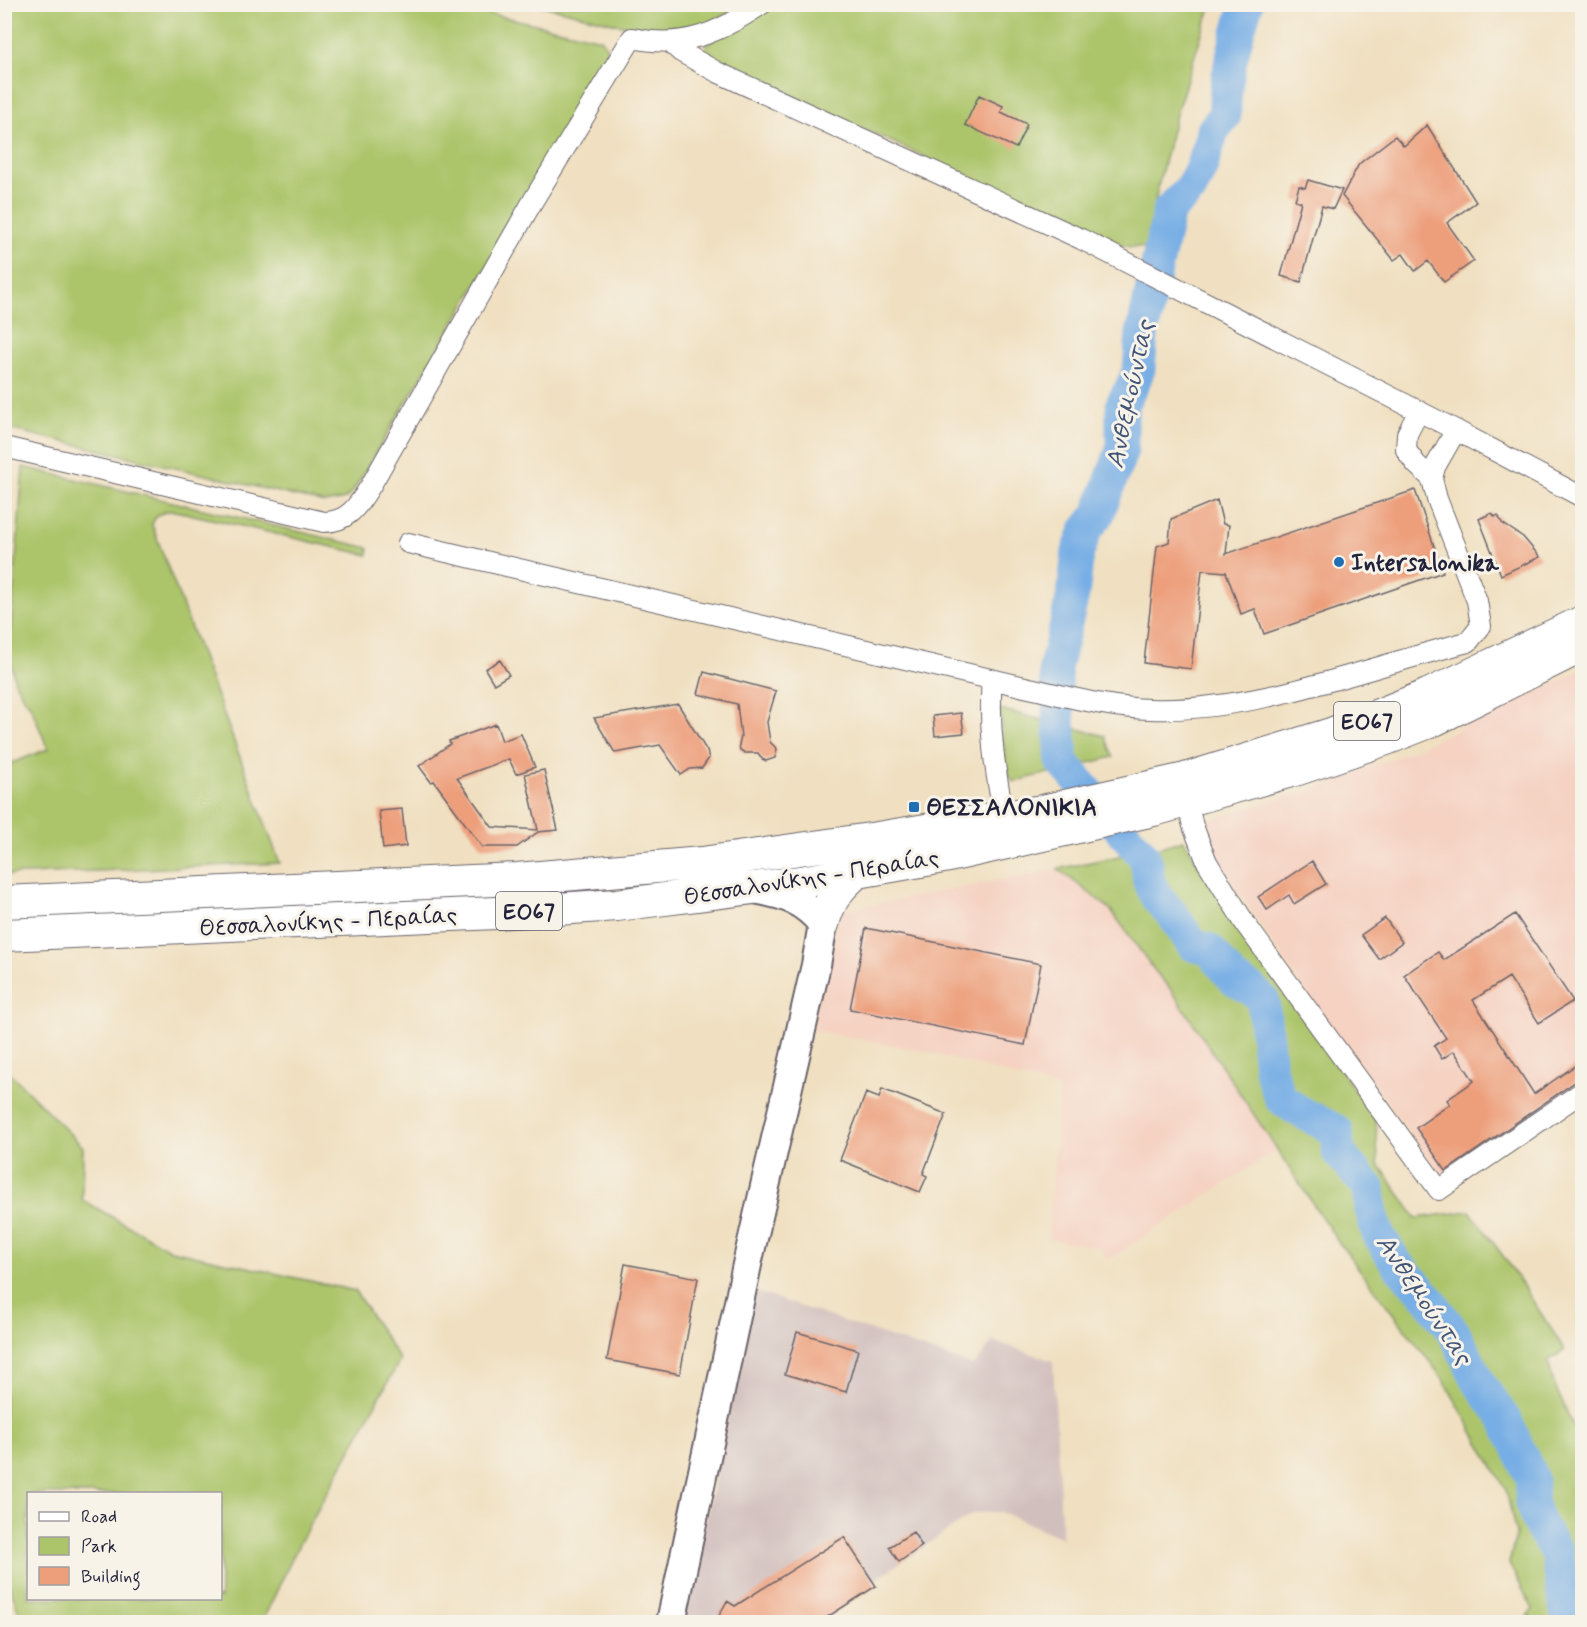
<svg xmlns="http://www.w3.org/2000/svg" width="1587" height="1627" font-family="Mynerve,sans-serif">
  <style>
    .built { fill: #f5d2c2 }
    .industrial { fill: #d1bfbd }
    .green { fill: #acc56a; stroke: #677452; stroke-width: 1.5; fill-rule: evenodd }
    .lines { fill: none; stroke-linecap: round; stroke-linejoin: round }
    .river { stroke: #77aee5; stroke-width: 33 }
    .building { fill: #ed9f7c }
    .street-casing { stroke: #6a646a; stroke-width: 22 }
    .secondary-casing { stroke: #6a646a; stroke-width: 32 }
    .primary-casing { stroke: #6a646a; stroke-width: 34 }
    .street { stroke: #fff; stroke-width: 20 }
    .secondary { stroke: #fff; stroke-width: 28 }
    .primary { stroke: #fff; stroke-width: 32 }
    .poi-dot { fill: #1f6fb2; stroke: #f7f3e8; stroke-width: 2 }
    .labels { text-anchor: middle; stroke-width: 6; stroke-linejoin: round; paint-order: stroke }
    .shield { fill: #f7f3e8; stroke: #62616f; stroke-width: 1.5 }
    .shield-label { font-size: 22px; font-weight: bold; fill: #22223b }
    .poi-label { font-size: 24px; font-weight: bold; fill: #22223b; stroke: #f7f3e8; text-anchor: start }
    .street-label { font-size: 24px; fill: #22223b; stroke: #f7f3e8 }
    .water-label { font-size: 26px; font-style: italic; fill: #405376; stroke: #f7f3e8 }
  </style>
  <rect width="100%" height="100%" fill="#f7f3e8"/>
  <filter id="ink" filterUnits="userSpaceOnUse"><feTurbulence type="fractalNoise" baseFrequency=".0167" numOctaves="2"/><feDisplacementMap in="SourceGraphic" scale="12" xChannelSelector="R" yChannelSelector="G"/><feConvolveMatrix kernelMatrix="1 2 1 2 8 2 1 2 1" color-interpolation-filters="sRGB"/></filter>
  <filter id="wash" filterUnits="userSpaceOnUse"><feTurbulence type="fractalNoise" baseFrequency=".008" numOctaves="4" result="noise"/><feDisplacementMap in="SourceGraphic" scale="24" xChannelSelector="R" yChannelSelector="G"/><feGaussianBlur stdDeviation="1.35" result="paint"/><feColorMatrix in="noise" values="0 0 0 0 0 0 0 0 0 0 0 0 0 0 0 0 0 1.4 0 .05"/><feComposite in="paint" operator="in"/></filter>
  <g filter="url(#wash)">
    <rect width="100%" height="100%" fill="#f0e0c1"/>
    <!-- built -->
    <path class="built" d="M 1582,669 L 1582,1081 L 1443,1179 L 1301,986 L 1220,865 L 1202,822 L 1333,782 L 1411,751 L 1519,701 Z
      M 1058,869 L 1110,909 L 1155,971 L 1172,991 L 1278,1149 L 1107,1261 L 1100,1247 L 1048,1239 L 1060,1089 L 929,1052 L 811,1030 L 839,911 Z"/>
    <!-- industrial -->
    <path class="industrial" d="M 755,1291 L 974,1366 L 993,1341 L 1053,1361 L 1062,1538 L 1001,1512 L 974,1513 L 862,1588 L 806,1622 L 684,1622 Z"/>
    <!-- green -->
    <path class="green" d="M 16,4 L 405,4 C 421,8 435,5 451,5 L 601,39 C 609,49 610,56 606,68 L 353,491 L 345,499 L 325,503 L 5,428 L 4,14 Z
      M 540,5 L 744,5 L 707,24 L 681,33 L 657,34 Z
      M 776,5 L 1211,5 L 1176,114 L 1157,191 L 1148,248 L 1124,246 L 1084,229 L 711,60 L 706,53 L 706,45 L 714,39 Z
      M 23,467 L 369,548 L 368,555 L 176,511 C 165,510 155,514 152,525 L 280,863 L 5,875 L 5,747 L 12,763 L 48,749 L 30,705 L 24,698 L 15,682 L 9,654 Z
      M 999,709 L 1105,736 L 1113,757 L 1013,782 L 1007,770 Z
      M 1184,840 L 1201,869 L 1376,1121 L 1378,1163 L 1416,1218 L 1470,1211 L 1506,1260 L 1565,1350 L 1548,1361 L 1554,1384 L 1582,1445 L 1582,1622 L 1537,1622 L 1528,1616 L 1533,1609 L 1509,1564 L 1516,1534 L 1506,1490 L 1443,1379 L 1337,1240 L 1172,991 L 1155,971 L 1110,909 L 1058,869 L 1157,848 Z
      M 5,1068 L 83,1147 L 82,1200 L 171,1250 L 355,1291 L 400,1360 L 300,1542 L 262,1622 L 22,1622 L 4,1569 ZM 28,1494 L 220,1494 L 220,1598 L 28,1598 Z"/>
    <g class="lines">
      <!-- river -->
      <path class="river" d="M 1247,4 C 1236,37 1223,81 1225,115 L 1213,130 L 1202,166 L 1191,189 L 1169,210 L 1142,334 L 1139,369 L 1133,384 L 1122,404 L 1122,450 L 1098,515 L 1086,530 L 1078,552 L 1073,595 L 1055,668 L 1062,762 L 1143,855 L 1147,864 L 1149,882 L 1158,899 L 1172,914 L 1193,945 L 1210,950 L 1234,980 L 1251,989 L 1263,1000 L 1270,1069 L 1280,1098 L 1297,1110 L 1337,1131 L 1338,1152 L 1369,1188 L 1371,1210 L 1378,1234 L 1397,1264 L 1427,1296 L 1456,1336 L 1481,1386 L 1506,1421 L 1532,1479 L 1531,1503 L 1541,1528 L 1557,1553 L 1568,1622"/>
    </g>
    <g id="blocks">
      <!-- building -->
      <path class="building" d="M 979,95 L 1003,106 L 1001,112 L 1027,124 L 1016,148 L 965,125 Z
        M 1427,125 L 1476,202 L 1447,223 L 1474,261 L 1444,282 L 1428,261 L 1415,271 L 1403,254 L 1394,260 L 1342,196 L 1359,164 L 1395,136 L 1404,146 Z
        M 1308,180 L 1342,190 L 1333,209 L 1322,206 L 1301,282 L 1281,276 L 1301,202 L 1295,200 L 1299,186 L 1305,188 Z
        M 1415,490 L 1443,572 L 1264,634 L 1255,609 L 1241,614 L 1226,572 L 1202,570 L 1191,669 L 1144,663 L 1157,546 L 1169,542 L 1171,519 L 1217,500 L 1223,524 L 1229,525 L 1226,554 Z
        M 1492,513 L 1495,517 L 1498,515 L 1502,523 L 1523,537 L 1540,557 L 1501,575 L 1479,519 Z
        M 500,660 L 509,675 L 494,684 L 485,669 Z
        M 704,672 L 776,691 L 767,722 L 770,742 L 777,749 L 775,758 L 766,761 L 762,759 L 758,753 L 745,753 L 740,750 L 739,745 L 741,737 L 737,704 L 698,694 Z
        M 678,704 L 707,751 L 709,758 L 702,768 L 690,769 L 681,775 L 660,745 L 615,753 L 594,718 Z
        M 961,713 L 964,733 L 935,736 L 933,716 Z
        M 496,724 L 502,741 L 521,734 L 535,767 L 516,774 L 509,759 L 457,778 L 492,827 L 538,830 L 525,774 L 544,770 L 558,830 L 538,832 L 517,847 L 482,847 L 434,781 L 431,782 L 419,766 L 450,744 L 449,741 Z
        M 402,809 L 406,846 L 383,849 L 379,811 Z
        M 1312,861 L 1326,884 L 1294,904 L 1289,895 L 1267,910 L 1258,897 Z
        M 1515,914 L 1573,1001 L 1539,1023 L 1509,977 L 1473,1000 L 1534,1094 L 1582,1061 L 1582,1079 L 1575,1082 L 1446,1171 L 1416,1128 L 1450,1104 L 1447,1100 L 1474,1081 L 1454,1051 L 1442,1059 L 1434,1046 L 1446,1038 L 1404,975 L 1438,952 L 1444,960 Z
        M 1385,918 L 1402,942 L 1379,959 L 1361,935 Z
        M 866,928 L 1041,964 L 1025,1045 L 850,1009 Z
        M 882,1089 L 946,1114 L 923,1174 L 927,1176 L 920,1192 L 840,1160 L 866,1093 L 879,1098 Z
        M 625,1264 L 698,1278 L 680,1374 L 607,1360 Z
        M 797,1332 L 858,1350 L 846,1392 L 785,1374 Z
        M 913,1532 L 922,1546 L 899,1562 L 889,1547 Z
        M 844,1537 L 876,1586 L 818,1623 L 715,1623 L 727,1601 L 735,1606 Z"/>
    </g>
  </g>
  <g filter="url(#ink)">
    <use href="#blocks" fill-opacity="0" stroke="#6a646a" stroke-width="1.5"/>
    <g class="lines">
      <!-- street casing -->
      <g class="street-casing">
        <path id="street" d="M 670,42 L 681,52 L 717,72 L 1081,239 L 1446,425 L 1582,497
          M 1419,411 L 1407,434 L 1406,450 L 1416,464 L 1432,479
          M 4,447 L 324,522 C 349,522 359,504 371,485 L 534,199 L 632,38 C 684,49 719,33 762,4
          M 408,543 L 1029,688 C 1069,697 1109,708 1150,709 C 1255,713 1367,667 1468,642 L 1481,626 L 1477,601 L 1437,499 L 1432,479 L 1435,467 L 1456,430
          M 992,679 C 988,726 995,771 1004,817
          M 1187,801 L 1193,826 L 1207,862 L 1246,925 L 1439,1190 L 1582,1092"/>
      </g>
      <!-- secondary casing -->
      <g class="secondary-casing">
        <path id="secondary" d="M 671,1622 L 748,1260 L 816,965 L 823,924 C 803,900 786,895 755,889"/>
      </g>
      <!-- primary casing -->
      <g class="primary-casing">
        <path id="primary" d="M 4,902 L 517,879 L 702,863 L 877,838 L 1042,811 L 1185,779 L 1331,734 L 1428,695 L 1582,622
          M 823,924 C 829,901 838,888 856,873
          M 4,935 L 496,913 L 617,905 L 801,882 L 949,856 L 1154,810 L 1298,769 L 1386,739 L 1434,720 L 1582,646"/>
      </g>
      <!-- street -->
      <use href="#street" class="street"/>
      <!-- secondary -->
      <use href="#secondary" class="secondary"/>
      <!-- primary -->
      <use href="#primary" class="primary"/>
    </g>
  </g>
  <!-- markers -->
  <g class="poi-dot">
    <circle cx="1339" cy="562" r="6"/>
    <rect x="908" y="801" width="12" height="12" rx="3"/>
  </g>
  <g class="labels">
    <!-- shield labels -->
    <g class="shield">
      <rect x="1334" y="702" width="66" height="38" rx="4.5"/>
      <rect x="496" y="892" width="66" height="38" rx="4.5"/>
    </g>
    <g class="shield-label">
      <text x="1367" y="729">ΕΟ67</text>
      <text x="529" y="919">ΕΟ67</text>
    </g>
    <!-- poi labels -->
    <g class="poi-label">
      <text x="1351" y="570">Intersalonika</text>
      <text x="926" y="815">ΘΕΣΣΑΛΟΝΙΚΙΑ</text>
    </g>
    <!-- street labels -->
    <g class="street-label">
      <text transform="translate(811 877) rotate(-9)" y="8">Θεσσαλονίκης - Περαίας</text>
      <text transform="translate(328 921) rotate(-3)" y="8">Θεσσαλονίκης - Περαίας</text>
    </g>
    <!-- water labels -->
    <g class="water-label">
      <text transform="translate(1129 394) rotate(-78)" y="9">Ανθεμούντας</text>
      <text transform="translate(1425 1299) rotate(56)" y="9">Ανθεμούντας</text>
    </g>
  </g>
  <!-- margin -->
  <rect width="1587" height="1627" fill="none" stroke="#f7f3e8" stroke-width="24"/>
  <!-- legend -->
  <rect x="27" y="1492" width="195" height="108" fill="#f7f3e8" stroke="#a29fa3" stroke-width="1.5"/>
  <rect x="39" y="1512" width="30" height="9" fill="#ffffff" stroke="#a29fa3" stroke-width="1.5"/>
  <text x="81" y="1522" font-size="18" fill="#22223b">Road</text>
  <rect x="39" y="1537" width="30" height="18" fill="#acc56a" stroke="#a29fa3" stroke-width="1.5"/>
  <text x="81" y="1552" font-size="18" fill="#22223b">Park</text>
  <rect x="39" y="1567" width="30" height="18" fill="#ed9f7c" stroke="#a29fa3" stroke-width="1.5"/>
  <text x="81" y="1582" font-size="18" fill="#22223b">Building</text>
</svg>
